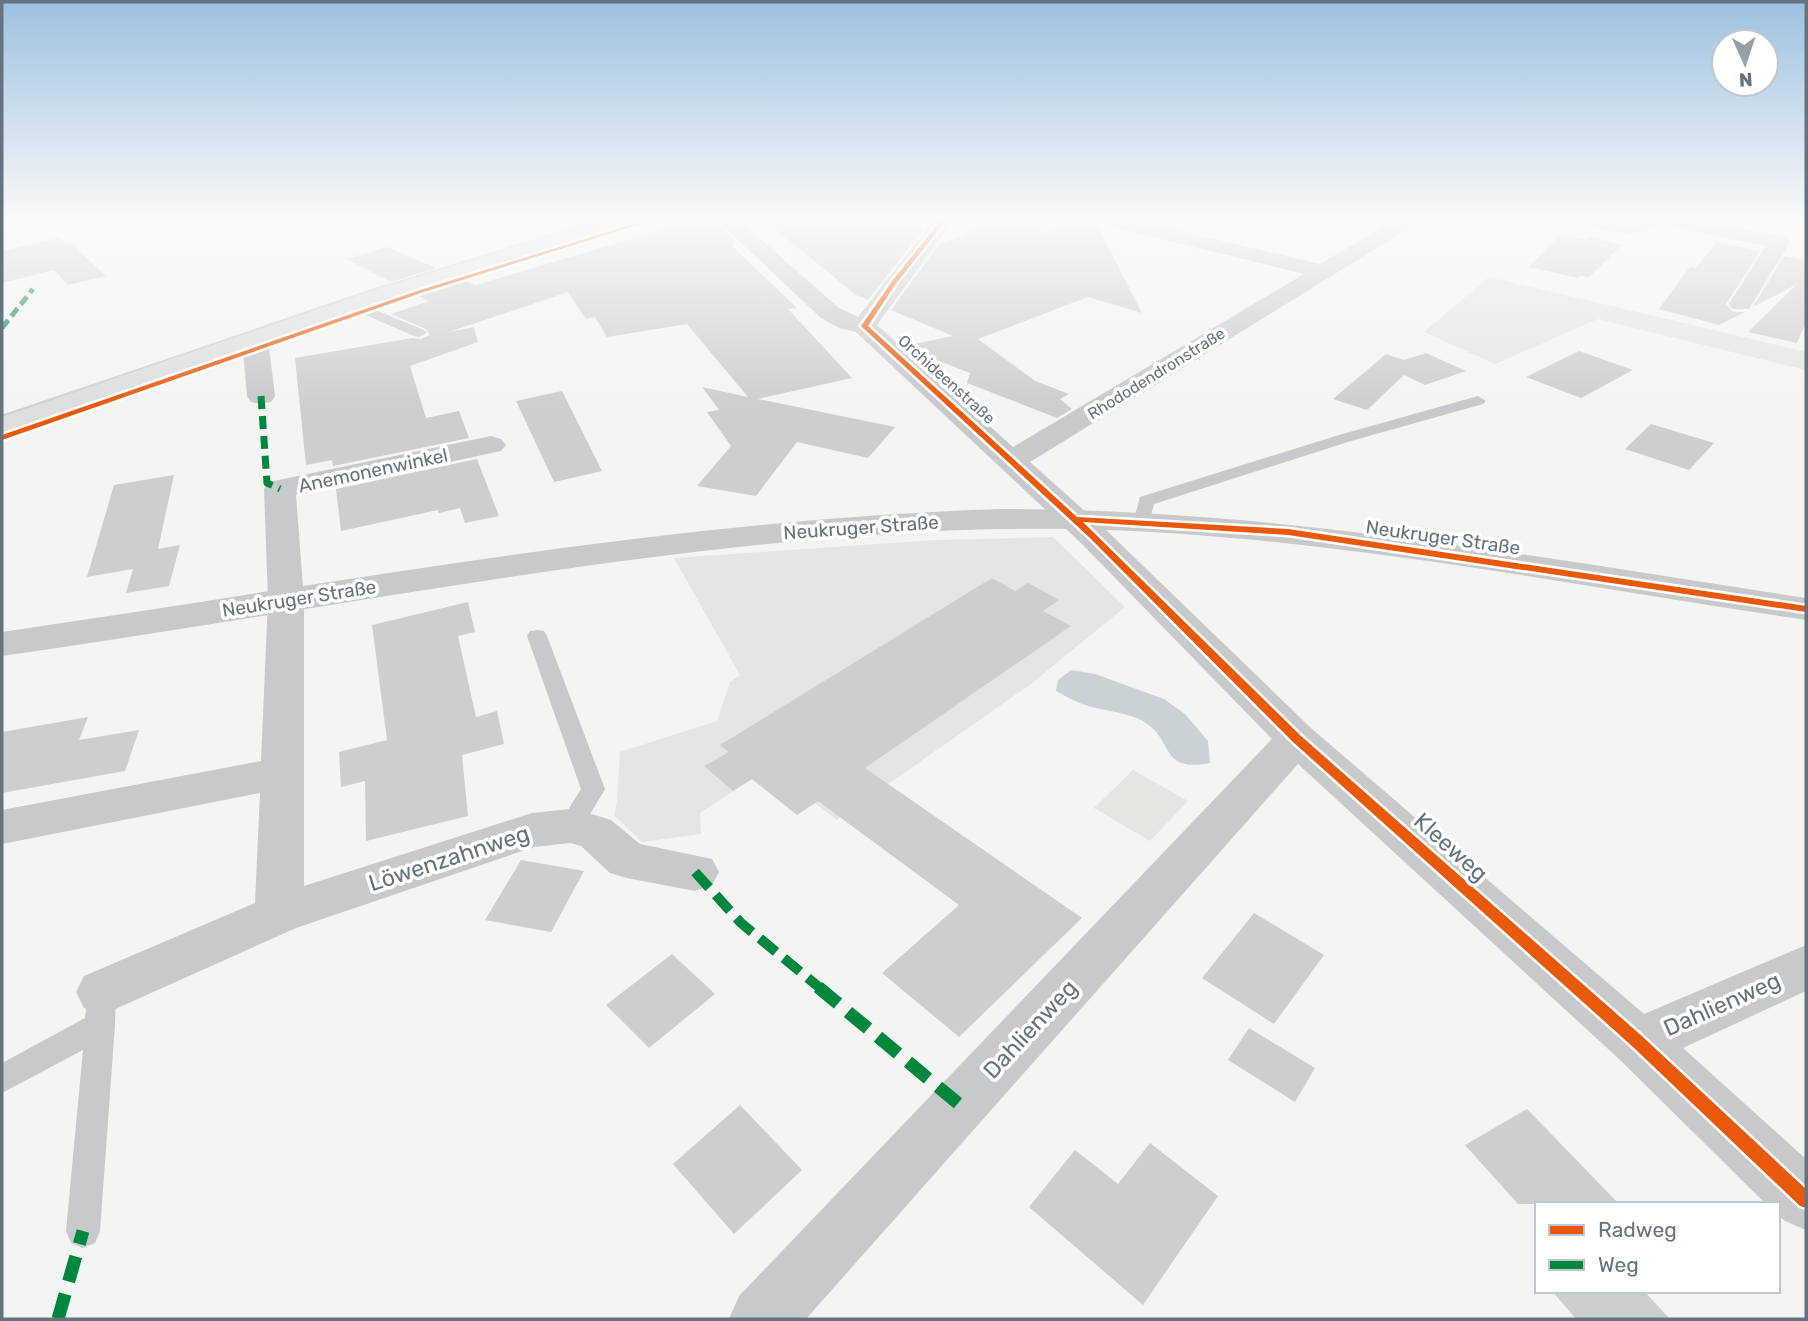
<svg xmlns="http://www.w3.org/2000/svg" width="1808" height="1321" font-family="Rubik,sans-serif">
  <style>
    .built { fill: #e4e5e5 }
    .green { fill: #e3e6e1 }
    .water { fill: #cbd2d5 }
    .building { fill: #cdcece }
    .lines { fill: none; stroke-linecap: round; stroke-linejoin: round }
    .primary-casing { stroke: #d0d0d0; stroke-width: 4 }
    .service { fill: #c8c9ca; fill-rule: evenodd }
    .minor { fill: #c8c9ca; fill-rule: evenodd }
    .tertiary { fill: #c8c9ca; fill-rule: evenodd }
    .primary { fill: #dddede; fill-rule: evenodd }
    .quiet-far3 { stroke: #00873e; stroke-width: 5; stroke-dasharray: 10 5; stroke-linecap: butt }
    .quiet-far2 { stroke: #00873e; stroke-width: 7; stroke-dasharray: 13 7; stroke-linecap: butt }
    .quiet-far1 { stroke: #00873e; stroke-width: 10; stroke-dasharray: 21 10; stroke-linecap: butt }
    .quiet { stroke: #00873e; stroke-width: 13; stroke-dasharray: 26 13; stroke-linecap: butt }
    .cycleway-casing { stroke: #fff; stroke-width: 5 }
    .cycleway { fill: #e8590c; fill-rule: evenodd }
    .labels { text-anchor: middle; stroke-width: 7; stroke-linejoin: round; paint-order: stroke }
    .far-street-label { font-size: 16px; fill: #657381; stroke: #fff }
    .street-label { font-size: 19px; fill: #657381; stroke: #fff }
    .near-street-label { font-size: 23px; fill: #657381; stroke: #fff }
  </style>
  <rect width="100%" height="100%" fill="#f4f4f2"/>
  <!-- built -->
  <path class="built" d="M 1053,537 L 1125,607 L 1031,684 L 837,820 L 815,803 L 797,815 L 752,779 L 700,813 L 701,834 L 642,842 L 614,815 L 617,801 L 620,752 L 717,721 L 730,682 L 740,675 L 674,558 L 935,540 Z"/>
  <!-- green -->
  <path class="green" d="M 1489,277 L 1806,352 L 1806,370 L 1598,319 L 1495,364 L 1424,332 Z
    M 1133,770 L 1188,801 L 1150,841 L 1094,808 Z"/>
  <!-- water -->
  <path class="water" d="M 1071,670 L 1095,674 L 1164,699 L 1185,714 L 1208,741 L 1210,763 C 1159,773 1175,740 1143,721 C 1128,713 1112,712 1096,708 C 1081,705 1069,698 1056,691 L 1058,680 Z"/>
  <!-- building -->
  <path class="building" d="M 691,221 L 716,221 L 735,241 L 731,245 L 797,308 L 788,309 L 852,378 L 758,399 L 895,427 L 868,458 L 797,442 L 756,496 L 697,486 L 731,446 L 707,412 L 719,410 L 702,387 L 748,397 L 687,324 L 607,337 L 595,317 L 586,319 L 568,292 L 449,332 L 474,327 L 478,342 L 410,366 L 426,418 L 459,411 L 469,438 L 333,466 L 332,460 L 306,465 L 295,358 L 412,338 L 420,339 L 430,335 L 426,329 L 391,314 L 429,301 L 416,295 L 463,280 L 476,285 Z
    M 765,221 L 909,221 L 923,230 L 868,300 L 856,295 Z
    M 993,221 L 1004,221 L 1047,232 L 1070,221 L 1095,221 L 1142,313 L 1088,297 L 978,339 L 1035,381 L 1069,394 L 1060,399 L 1072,409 L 1057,418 L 967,383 L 970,373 L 908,349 L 905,346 L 953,336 L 891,310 L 941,242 L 944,244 Z
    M 1561,235 L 1586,240 L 1588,237 L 1622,245 L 1589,277 L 1580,276 L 1578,278 L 1528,267 Z
    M 58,238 L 67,244 L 71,243 L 106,276 L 68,285 L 54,270 L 2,283 L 2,251 Z
    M 1717,242 L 1760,251 L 1726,304 L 1733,312 L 1745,312 L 1719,325 L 1659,309 L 1690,267 L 1696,268 Z
    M 387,247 L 436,268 L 391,282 L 346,259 Z
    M 1784,256 L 1806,260 L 1806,322 L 1797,343 L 1748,332 L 1797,284 L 1753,307 Z
    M 1579,351 L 1633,370 L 1581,398 L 1526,377 Z
    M 1426,353 L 1466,371 L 1425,385 L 1404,375 L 1367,410 L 1333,399 L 1386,354 L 1404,360 Z
    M 562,391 L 602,471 L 554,482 L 516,401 Z
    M 1651,424 L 1714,443 L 1689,470 L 1625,449 Z
    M 477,459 L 499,516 L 465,523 L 460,508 L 439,513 L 438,510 L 341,531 L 336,489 Z
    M 174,475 L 158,549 L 180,545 L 169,586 L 126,593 L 133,569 L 87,577 L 114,485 Z
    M 992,578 L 1015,591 L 1028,583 L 1059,600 L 1043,611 L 1071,626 L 865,768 L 1082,918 L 959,1037 L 882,973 L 959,905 L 818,801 L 797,815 L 752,779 L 733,791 L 704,766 L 729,752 L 720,745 Z
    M 468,602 L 475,632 L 458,636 L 476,717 L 497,711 L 504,744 L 462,755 L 468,816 L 366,841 L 365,781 L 341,787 L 339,752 L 387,740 L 372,625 Z
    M 88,717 L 79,740 L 139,730 L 125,771 L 2,793 L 2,732 Z
    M 521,860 L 584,871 L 551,932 L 485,920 Z
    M 1254,913 L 1324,955 L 1274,1024 L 1202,978 Z
    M 672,954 L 715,994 L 649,1048 L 606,1005 Z
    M 1249,1028 L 1315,1068 L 1295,1102 L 1228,1060 Z
    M 740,1105 L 802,1170 L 734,1234 L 673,1164 Z
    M 1527,1109 L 1619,1204 L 1518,1204 L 1465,1145 Z
    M 1150,1143 L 1218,1196 L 1143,1305 L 1029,1207 L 1075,1150 L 1118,1184 Z
    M 1552,1291 L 1644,1291 L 1670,1319 L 1576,1319 Z"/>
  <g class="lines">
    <!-- primary casing -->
    <g class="primary-casing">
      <path id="primary" d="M 600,221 L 630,221 L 627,225 L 391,300 L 2,436 L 2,417 L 375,290 Z"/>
    </g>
    <!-- service -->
    <path class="service" d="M 354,301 L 424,330 L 426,333 L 419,337 L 414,336 L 349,308 L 349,302 Z
      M 1478,396 L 1486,401 L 1483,404 L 1351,441 L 1154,504 L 1148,527 L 1142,528 L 1133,523 L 1140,497 L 1339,435 Z
      M 537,630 L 544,631 L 547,636 L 605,789 L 579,833 L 570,835 L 561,833 L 558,826 L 581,789 L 527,636 L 530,631 Z
      M 102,980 L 112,983 L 116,992 L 115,1025 L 100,1231 L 95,1243 L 83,1248 L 71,1243 L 66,1231 L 83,1050 L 2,1093 L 2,1063 L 85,1018 L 88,992 L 92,983 Z"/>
    <!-- minor -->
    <path class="minor" d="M 718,221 L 740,221 L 839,308 L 858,317 L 933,221 L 953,221 L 877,325 L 1013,447 L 1304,274 L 1105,225 L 1102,221 L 1136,221 L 1320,264 L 1393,221 L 1417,221 L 1414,225 L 1030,462 L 1105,529 L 1312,729 L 1644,1014 L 1806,945 L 1806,991 L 1683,1048 L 1806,1159 L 1806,1230 L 1785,1221 L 1778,1215 L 1778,1204 L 1766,1204 L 1619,1059 L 1298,764 L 806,1319 L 729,1319 L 739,1296 L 1272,739 L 1081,543 L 856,332 L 839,328 L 821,318 Z
      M 1583,221 L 1659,221 C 1642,242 1608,231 1586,225 Z
      M 1664,221 L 1703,221 L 1779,236 L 1786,238 L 1790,242 L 1749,309 L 1733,309 L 1729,304 L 1766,246 L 1674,227 L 1667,225 Z
      M 255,331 L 264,334 L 268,339 L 275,396 L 271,402 L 261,404 L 251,402 L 247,396 L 242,339 L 246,334 Z
      M 491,436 L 501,439 L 506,445 L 501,451 L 296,495 L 304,600 L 304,886 L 532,813 L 570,809 L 595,815 L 611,820 L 640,844 L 712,859 L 719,872 L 712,885 L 695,891 L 627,878 L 610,873 L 581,846 L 570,843 L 534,847 L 296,928 L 102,1015 L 84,1008 L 76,992 L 84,976 L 255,903 L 260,793 L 2,844 L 2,810 L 261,761 L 268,600 L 264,489 L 269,482 Z"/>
    <!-- tertiary -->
    <path class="tertiary" d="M 1001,509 C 1272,509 1538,557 1806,598 L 1806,620 C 1562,584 1319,534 1072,529 C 916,526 761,543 607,563 C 405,591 204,627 2,656 L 2,632 C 334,584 665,520 1001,509 Z"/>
    <!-- primary -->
    <use href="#primary" class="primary"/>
    <!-- quiet-far3 -->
    <path class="quiet-far3" d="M 2,328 L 33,289"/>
    <!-- quiet-far2 -->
    <path class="quiet-far2" d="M 261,396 L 267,483 L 280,489"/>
    <!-- quiet-far1 -->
    <path class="quiet-far1" d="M 695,872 L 741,923 L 820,988"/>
    <!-- quiet -->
    <path class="quiet" d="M 818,987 L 960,1105
      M 58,1319 L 83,1231"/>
    <!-- cycleway casing -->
    <g class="cycleway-casing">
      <path id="cycleway" d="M 643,221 L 650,221 L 424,292 L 2,440 L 2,435 L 420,290 Z
        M 940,221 L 946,221 L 897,282 L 868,326 L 1077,517 L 1288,529 L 1806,606 L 1806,612 L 1288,535 L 1083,522 L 1301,736 L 1643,1037 L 1806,1189 L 1806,1208 L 1800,1206 L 1633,1047 L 1293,742 L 1090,538 L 862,327 L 861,326 L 893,280 Z"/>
    </g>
    <!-- cycleway -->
    <use href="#cycleway" class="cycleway"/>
  </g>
  <!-- sky -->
  <linearGradient id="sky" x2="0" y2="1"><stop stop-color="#9cc0e0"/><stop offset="0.54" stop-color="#fafaf9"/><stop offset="1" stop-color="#fafaf9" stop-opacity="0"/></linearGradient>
  <rect width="1808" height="406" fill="url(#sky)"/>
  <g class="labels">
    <!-- far-street labels -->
    <g class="far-street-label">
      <text transform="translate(1156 373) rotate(-32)" y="6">Rhododendronstraße</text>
      <text transform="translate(947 379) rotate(42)" y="6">Orchideenstraße</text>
    </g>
    <!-- street labels -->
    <g class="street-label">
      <text transform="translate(373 470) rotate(-12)" y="7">Anemonenwinkel</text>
      <text transform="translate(861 527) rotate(-4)" y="7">Neukruger Straße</text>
      <text transform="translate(1443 537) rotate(8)" y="7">Neukruger Straße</text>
      <text transform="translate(299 598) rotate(-9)" y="7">Neukruger Straße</text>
    </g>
    <!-- near-street labels -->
    <g class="near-street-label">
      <text transform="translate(1451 847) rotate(42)" y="8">Kleeweg</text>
      <text transform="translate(449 858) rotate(-18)" y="8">Löwenzahnweg</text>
      <text transform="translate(1722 1004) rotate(-24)" y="8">Dahlienweg</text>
      <text transform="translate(1030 1029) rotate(-47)" y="8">Dahlienweg</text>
    </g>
  </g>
  <!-- border -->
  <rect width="1808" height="1321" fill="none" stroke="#657381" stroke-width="7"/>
  <!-- legend -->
  <rect x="1535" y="1202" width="245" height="91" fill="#ffffff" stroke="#c1c7cd" stroke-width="2"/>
  <rect x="1549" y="1225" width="35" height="10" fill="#e8590c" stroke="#c1c7cd" stroke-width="2"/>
  <text x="1598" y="1237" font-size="21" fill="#657381">Radweg</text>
  <rect x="1549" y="1260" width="35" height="10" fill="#00873e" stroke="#c1c7cd" stroke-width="2"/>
  <text x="1598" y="1272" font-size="21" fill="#657381">Weg</text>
  <!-- north arrow -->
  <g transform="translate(1745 63) rotate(177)"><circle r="33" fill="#ffffff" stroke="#c1c7cd" stroke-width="2"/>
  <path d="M0-5L12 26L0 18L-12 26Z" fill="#97a0a9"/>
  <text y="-10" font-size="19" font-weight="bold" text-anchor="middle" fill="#657381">N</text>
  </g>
</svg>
